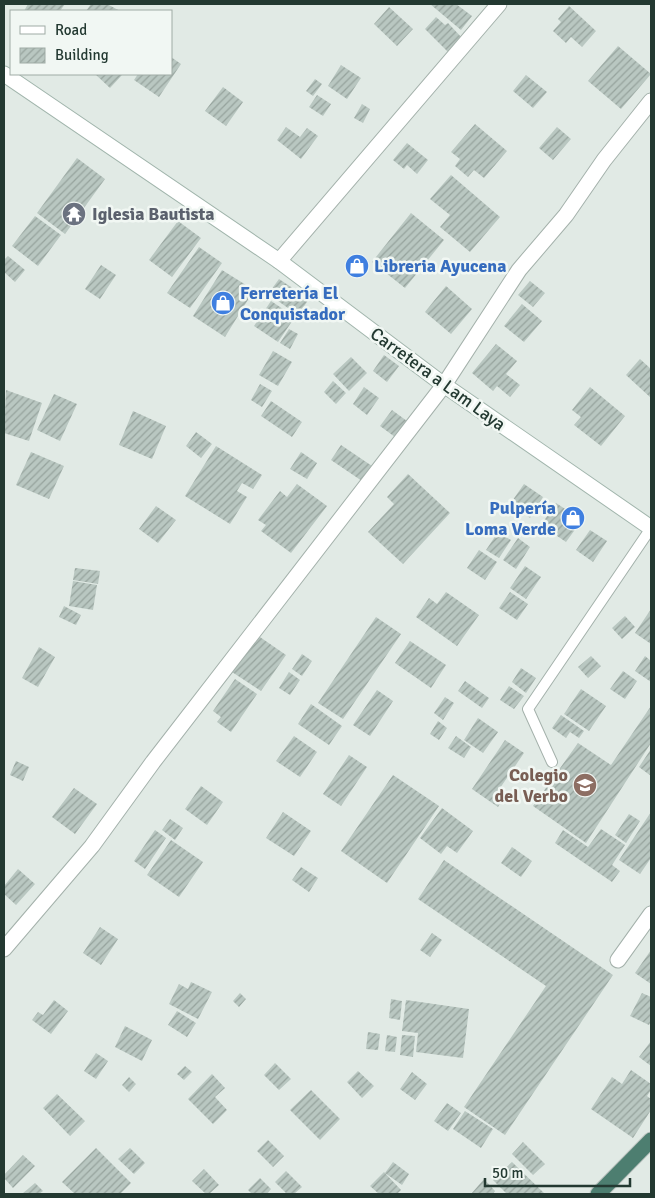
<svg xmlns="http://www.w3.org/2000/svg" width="655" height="1198" font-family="Signika,sans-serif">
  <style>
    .building { fill: url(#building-hatch) }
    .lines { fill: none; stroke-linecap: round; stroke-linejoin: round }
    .service-casing { stroke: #a4b1ab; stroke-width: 12 }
    .minor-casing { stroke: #a4b1ab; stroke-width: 17 }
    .secondary-casing { stroke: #a1b5ac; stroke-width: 17 }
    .trunk-casing { stroke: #bdc4c1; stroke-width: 17 }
    .service { stroke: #fff; stroke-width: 10 }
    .minor { stroke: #fff; stroke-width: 15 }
    .secondary { stroke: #fff; stroke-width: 15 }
    .trunk { stroke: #4d7e70; stroke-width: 15 }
    .labels { text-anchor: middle; stroke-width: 5; stroke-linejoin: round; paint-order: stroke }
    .worship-label { font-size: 18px; font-weight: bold; fill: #5b616d; stroke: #f1f7f3; text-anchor: start }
    .shop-label { font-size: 18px; font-weight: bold; fill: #366cbe; stroke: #f1f7f3; text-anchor: start }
    .street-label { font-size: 18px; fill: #233931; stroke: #f1f7f3 }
    .education-label { font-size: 18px; font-weight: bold; fill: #785e54; stroke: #f1f7f3; text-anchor: end }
  </style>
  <defs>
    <pattern id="building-hatch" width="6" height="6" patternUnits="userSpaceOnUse" patternTransform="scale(1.25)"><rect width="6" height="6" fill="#b9c7c1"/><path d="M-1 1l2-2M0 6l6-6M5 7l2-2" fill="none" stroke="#96a39d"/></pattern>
  </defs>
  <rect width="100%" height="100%" fill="#e1eae5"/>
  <!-- building -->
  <path class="building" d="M 28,4 L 65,4 L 60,11 L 24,11 Z
    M 91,4 L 107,4 L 120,11 L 86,11 Z
    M 430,4 L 456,4 L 472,16 L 461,30 Z
    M 569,6 L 596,31 L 582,47 L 571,37 L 566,43 L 553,31 L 561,22 L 558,19 Z
    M 389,7 L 413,29 L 397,46 L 374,24 Z
    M 436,17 L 445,25 L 448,23 L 463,39 L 449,53 L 425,29 Z
    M 618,46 L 651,74 L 621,109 L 588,81 Z
    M 171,57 L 181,64 L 159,97 L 134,80 L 138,74 L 171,74 Z
    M 341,65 L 361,78 L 347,99 L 328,86 Z
    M 95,74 L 123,74 L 110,88 Z
    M 526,75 L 547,92 L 533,108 L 513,91 Z
    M 315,79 L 322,84 L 313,96 L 306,91 Z
    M 223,87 L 243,102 L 226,126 L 205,111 Z
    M 317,95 L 331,104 L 323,116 L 309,107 Z
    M 362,104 L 370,109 L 363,123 L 354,118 Z
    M 475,124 L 507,151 L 484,178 L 474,170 L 468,177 L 455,166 L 460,159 L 451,152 Z
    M 286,127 L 300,137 L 307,128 L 318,136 L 301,159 L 277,140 Z
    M 557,127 L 571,139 L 553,160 L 539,148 Z
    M 407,143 L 428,160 L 417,174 L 407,165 L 404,169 L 393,160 Z
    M 77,158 L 105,179 L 65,234 L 37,213 Z
    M 451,175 L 500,217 L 470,252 L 440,227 L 450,215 L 430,199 Z
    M 411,213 L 444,240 L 405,288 L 372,262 Z
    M 35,216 L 61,235 L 38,266 L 12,246 Z
    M 178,221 L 201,238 L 172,277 L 149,260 Z
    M 199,247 L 222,263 L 190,308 L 167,293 Z
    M 8,256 L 25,270 L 15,282 L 4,272 L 4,260 Z
    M 101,265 L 116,275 L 100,299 L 85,289 Z
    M 222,270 L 254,290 L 225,337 L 193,316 Z
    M 279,279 L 309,299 L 298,315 L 268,294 Z
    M 530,281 L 545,293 L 533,307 L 518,295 Z
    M 446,286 L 472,309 L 451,334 L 425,312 Z
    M 271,301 L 295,317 L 278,342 L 254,326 Z
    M 522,304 L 542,321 L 524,342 L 504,326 Z
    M 289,329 L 298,334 L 290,349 L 280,343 Z
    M 496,344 L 517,361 L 506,374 L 520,385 L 510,397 L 497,386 L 493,391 L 472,373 Z
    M 273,351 L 292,362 L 278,386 L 259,375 Z
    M 384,355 L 399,366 L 387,382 L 373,371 Z
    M 351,357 L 367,373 L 349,391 L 333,374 Z
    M 640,359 L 651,369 L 651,398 L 626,375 Z
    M 333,381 L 346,393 L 336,404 L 324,392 Z
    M 260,384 L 272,391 L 262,407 L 251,400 Z
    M 364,387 L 379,398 L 367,415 L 353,404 Z
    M 590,387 L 625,416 L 601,446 L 574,425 L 581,417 L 572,410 Z
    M 6,390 L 42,403 L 29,441 L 4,433 Z
    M 54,394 L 77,404 L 60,441 L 37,430 Z
    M 271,401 L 302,422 L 292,437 L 261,416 Z
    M 392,410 L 407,421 L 395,437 L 380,426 Z
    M 133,411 L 166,426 L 152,459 L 119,445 Z
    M 196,432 L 212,444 L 201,458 L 186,446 Z
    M 341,445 L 372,466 L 362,481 L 331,460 Z
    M 216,446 L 262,475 L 253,489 L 242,483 L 237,491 L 247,497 L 230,524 L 185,496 Z
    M 31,452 L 64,466 L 49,499 L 16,485 Z
    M 301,452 L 317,463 L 307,479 L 290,469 Z
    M 408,474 L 450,513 L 403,564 L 368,532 L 394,504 L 387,497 Z
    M 297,484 L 327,506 L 291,553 L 261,531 L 266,525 L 258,520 L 280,491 L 287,497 Z
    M 524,484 L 543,497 L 530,518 L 510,504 Z
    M 556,503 L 582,520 L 566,542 L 541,525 Z
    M 156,506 L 176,520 L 158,543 L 139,529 Z
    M 590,530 L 607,541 L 593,562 L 576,550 Z
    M 498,532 L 511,540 L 499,558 L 486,550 Z
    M 518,538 L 530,547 L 516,569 L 503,560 Z
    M 479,550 L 497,562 L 485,580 L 467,568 Z
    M 525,566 L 541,577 L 526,599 L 510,588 Z
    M 75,568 L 100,571 L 98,584 L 73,580 Z
    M 73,581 L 97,585 L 93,610 L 69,606 Z
    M 446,592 L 479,615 L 457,646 L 416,617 L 429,598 L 437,604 Z
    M 510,592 L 528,604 L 517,620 L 499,608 Z
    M 64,606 L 81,615 L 76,625 L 59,617 Z
    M 651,609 L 651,644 L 635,633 Z
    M 625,616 L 635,627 L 622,639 L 612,628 Z
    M 376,617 L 401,634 L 343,719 L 318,703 Z
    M 257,635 L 286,655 L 261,691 L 232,672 Z
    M 410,641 L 446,665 L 431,688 L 395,663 Z
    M 39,647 L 55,657 L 38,687 L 22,678 Z
    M 302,654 L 312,661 L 302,676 L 292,669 Z
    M 591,656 L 601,666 L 588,678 L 578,667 Z
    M 645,656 L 651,661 L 651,682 L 635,671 Z
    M 521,668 L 536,678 L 526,693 L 512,682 Z
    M 623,671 L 637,681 L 625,699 L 610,689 Z
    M 289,672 L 300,680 L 290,695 L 279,688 Z
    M 235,679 L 257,694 L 231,732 L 217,722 L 221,717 L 213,711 Z
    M 465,681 L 489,698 L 482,708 L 458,691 Z
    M 509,686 L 524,696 L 514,709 L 500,700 Z
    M 581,689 L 606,706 L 589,731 L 564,714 Z
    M 377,690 L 393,701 L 370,736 L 353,725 Z
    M 445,697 L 454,703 L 443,720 L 434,713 Z
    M 311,704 L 342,726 L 329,745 L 298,724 Z
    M 651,706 L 651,743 L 586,843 L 533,806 L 578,743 L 611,765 Z
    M 561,715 L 584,731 L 579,738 L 570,732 L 566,738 L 552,728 Z
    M 478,718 L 498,732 L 483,753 L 464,740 Z
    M 438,721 L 447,728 L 439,740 L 430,734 Z
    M 294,736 L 317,752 L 300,777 L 276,761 Z
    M 456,736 L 471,747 L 464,758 L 448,748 Z
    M 505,740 L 524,753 L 498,791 L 505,795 L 498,807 L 472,789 Z
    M 651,749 L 651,776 L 639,767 Z
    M 349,755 L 367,767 L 341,806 L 323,794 Z
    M 16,761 L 29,767 L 23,781 L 10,775 Z
    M 393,775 L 439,806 L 387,883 L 341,851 Z
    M 201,786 L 223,802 L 207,825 L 185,809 Z
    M 74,788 L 97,804 L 75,834 L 52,817 Z
    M 442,808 L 473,831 L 457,853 L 447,846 L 441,854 L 420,838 Z
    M 283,812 L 311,831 L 294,856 L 266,838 Z
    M 651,812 L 651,858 L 640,874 L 619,860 Z
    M 629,814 L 640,821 L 626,843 L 615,835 Z
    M 170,819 L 183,828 L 175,840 L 162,830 Z
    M 601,829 L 625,845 L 612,865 L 620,871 L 612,882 L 555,843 L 563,830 L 588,847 Z
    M 155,830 L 166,838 L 145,869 L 134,861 Z
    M 171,840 L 203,862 L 179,897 L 147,875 Z
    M 512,847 L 532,861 L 521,877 L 501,863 Z
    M 444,860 L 613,975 L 505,1135 L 464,1107 L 546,986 L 418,899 Z
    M 301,867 L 318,878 L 309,892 L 292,880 Z
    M 18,869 L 35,884 L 16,905 L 4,894 L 4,886 Z
    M 100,927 L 118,939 L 101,965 L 83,953 Z
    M 432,933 L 442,940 L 430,957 L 420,950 Z
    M 651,950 L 651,984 L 635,973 Z
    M 191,982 L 212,992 L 198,1019 L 169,1004 L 179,984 L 188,989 Z
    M 240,993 L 246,999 L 239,1007 L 233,1001 Z
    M 642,993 L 651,997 L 651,1021 L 649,1025 L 630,1016 Z
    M 391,999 L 402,1001 L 400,1020 L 389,1018 Z
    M 54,1000 L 68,1011 L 51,1034 L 32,1020 L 38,1012 L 43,1015 Z
    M 406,1000 L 469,1009 L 463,1058 L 416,1052 L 418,1033 L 402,1031 Z
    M 177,1011 L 196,1023 L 187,1037 L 168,1025 Z
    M 125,1026 L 152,1040 L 142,1061 L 115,1047 Z
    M 368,1032 L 380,1034 L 378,1050 L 366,1049 Z
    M 387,1035 L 397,1037 L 395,1052 L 385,1051 Z
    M 402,1035 L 415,1036 L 413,1057 L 400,1055 Z
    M 651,1041 L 651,1066 L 639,1057 Z
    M 96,1053 L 108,1061 L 96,1079 L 84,1071 Z
    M 275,1063 L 291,1079 L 279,1090 L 264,1075 Z
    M 185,1066 L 192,1072 L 184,1080 L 177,1074 Z
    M 631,1070 L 651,1084 L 651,1090 L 647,1096 L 651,1099 L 651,1110 L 633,1138 L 591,1109 L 612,1077 L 622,1084 Z
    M 358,1071 L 374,1086 L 362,1098 L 347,1082 Z
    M 412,1072 L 427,1084 L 415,1100 L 400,1089 Z
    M 212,1074 L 225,1088 L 215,1097 L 227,1110 L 213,1124 L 188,1099 Z
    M 129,1077 L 136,1084 L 129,1092 L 122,1085 Z
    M 311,1090 L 340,1119 L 320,1140 L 290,1110 Z
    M 57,1094 L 85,1121 L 70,1136 L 43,1108 Z
    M 447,1103 L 461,1113 L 448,1131 L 434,1121 Z
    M 465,1111 L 493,1129 L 481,1148 L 453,1129 Z
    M 268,1140 L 284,1156 L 273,1167 L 257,1151 Z
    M 523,1142 L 545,1164 L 533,1175 L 512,1154 Z
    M 96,1148 L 131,1183 L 120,1194 L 75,1194 L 62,1182 Z
    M 130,1148 L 145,1163 L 134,1174 L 118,1159 Z
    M 23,1155 L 35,1166 L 13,1188 L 4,1178 L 4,1175 Z
    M 393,1162 L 409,1174 L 402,1185 L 385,1173 Z
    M 512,1162 L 544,1193 L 542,1194 L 507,1194 L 493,1180 Z
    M 204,1169 L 219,1185 L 209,1194 L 206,1194 L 192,1181 Z
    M 286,1171 L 302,1187 L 294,1194 L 287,1194 L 275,1182 Z
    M 384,1172 L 401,1190 L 397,1194 L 379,1194 L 370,1186 Z
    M 260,1178 L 271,1189 L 267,1194 L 252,1194 L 248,1190 Z
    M 484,1179 L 495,1191 L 493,1194 L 471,1194 Z
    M 35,1183 L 43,1191 L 39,1194 L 22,1194 Z"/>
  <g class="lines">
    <!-- service casing -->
    <g class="service-casing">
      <path id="service" d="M 552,762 L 528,709 L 651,528"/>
    </g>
    <!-- minor casing -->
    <g class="minor-casing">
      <path id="minor" d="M 279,261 L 499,4
        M 4,949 L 92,846 L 153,762 L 444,385 L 519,270 L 566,215 L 604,160 L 651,101
        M 618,960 L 651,914"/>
    </g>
    <!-- secondary casing -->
    <g class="secondary-casing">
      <path id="secondary" d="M 4,74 L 279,261 L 444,385 L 651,528"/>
    </g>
    <!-- trunk casing -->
    <g class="trunk-casing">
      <path id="trunk" d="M 598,1194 L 651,1140"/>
    </g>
    <!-- service -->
    <use href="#service" class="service"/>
    <!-- minor -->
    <use href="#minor" class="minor"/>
    <!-- secondary -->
    <use href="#secondary" class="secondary"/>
    <!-- trunk -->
    <use href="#trunk" class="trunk"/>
  </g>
  <!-- icons -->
  <defs>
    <g id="temple-disc" transform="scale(1.25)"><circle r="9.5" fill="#6b7280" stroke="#f1f7f3"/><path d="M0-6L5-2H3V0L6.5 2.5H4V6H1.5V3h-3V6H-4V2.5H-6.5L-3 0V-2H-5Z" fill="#fff"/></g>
    <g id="shop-disc" transform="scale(1.25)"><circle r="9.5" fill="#3f7fe0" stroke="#f1f7f3"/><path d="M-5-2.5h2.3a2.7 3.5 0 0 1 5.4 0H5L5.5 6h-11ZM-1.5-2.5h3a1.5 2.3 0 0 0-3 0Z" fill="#fff"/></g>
    <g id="school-disc" transform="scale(1.25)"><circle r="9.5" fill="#8d6e63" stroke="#f1f7f3"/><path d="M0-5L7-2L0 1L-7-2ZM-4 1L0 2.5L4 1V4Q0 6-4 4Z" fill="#fff"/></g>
  </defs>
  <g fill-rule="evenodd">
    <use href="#temple-disc" x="74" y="214"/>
    <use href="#shop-disc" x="357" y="266"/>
    <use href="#shop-disc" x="223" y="303"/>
    <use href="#shop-disc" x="573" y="518"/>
    <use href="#school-disc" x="585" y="785"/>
  </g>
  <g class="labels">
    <!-- worship labels -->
    <g class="worship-label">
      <text x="92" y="220">Iglesia Bautista</text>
    </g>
    <!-- shop labels -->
    <g class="shop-label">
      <text x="374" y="272">Libreria Ayucena</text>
      <text x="240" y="299">Ferretería El<tspan x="240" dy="21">Conquistador</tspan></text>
      <text x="556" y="514" text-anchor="end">Pulpería<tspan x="556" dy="21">Loma Verde</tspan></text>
    </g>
    <!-- street labels -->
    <g class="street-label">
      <text transform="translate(438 379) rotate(36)" y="6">Carretera a Lam Laya</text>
    </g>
    <!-- education labels -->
    <g class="education-label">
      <text x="568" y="781">Colegio<tspan x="568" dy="21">del Verbo</tspan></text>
    </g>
  </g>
  <!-- border -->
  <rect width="655" height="1198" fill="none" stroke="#233931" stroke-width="10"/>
  <!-- legend -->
  <rect x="10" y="10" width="162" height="65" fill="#f1f7f3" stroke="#9faba5"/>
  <rect x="20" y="26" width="25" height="8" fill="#ffffff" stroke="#9faba5"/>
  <text x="55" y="35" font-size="15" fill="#233931">Road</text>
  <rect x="20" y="48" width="25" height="15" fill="url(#building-hatch)" stroke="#9faba5"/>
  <text x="55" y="60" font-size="15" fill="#233931">Building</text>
  <!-- scale -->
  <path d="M485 1178v8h145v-8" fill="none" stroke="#233931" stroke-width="2.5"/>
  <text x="492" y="1178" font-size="15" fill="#233931" stroke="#f1f7f3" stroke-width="4" paint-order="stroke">50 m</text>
</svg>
